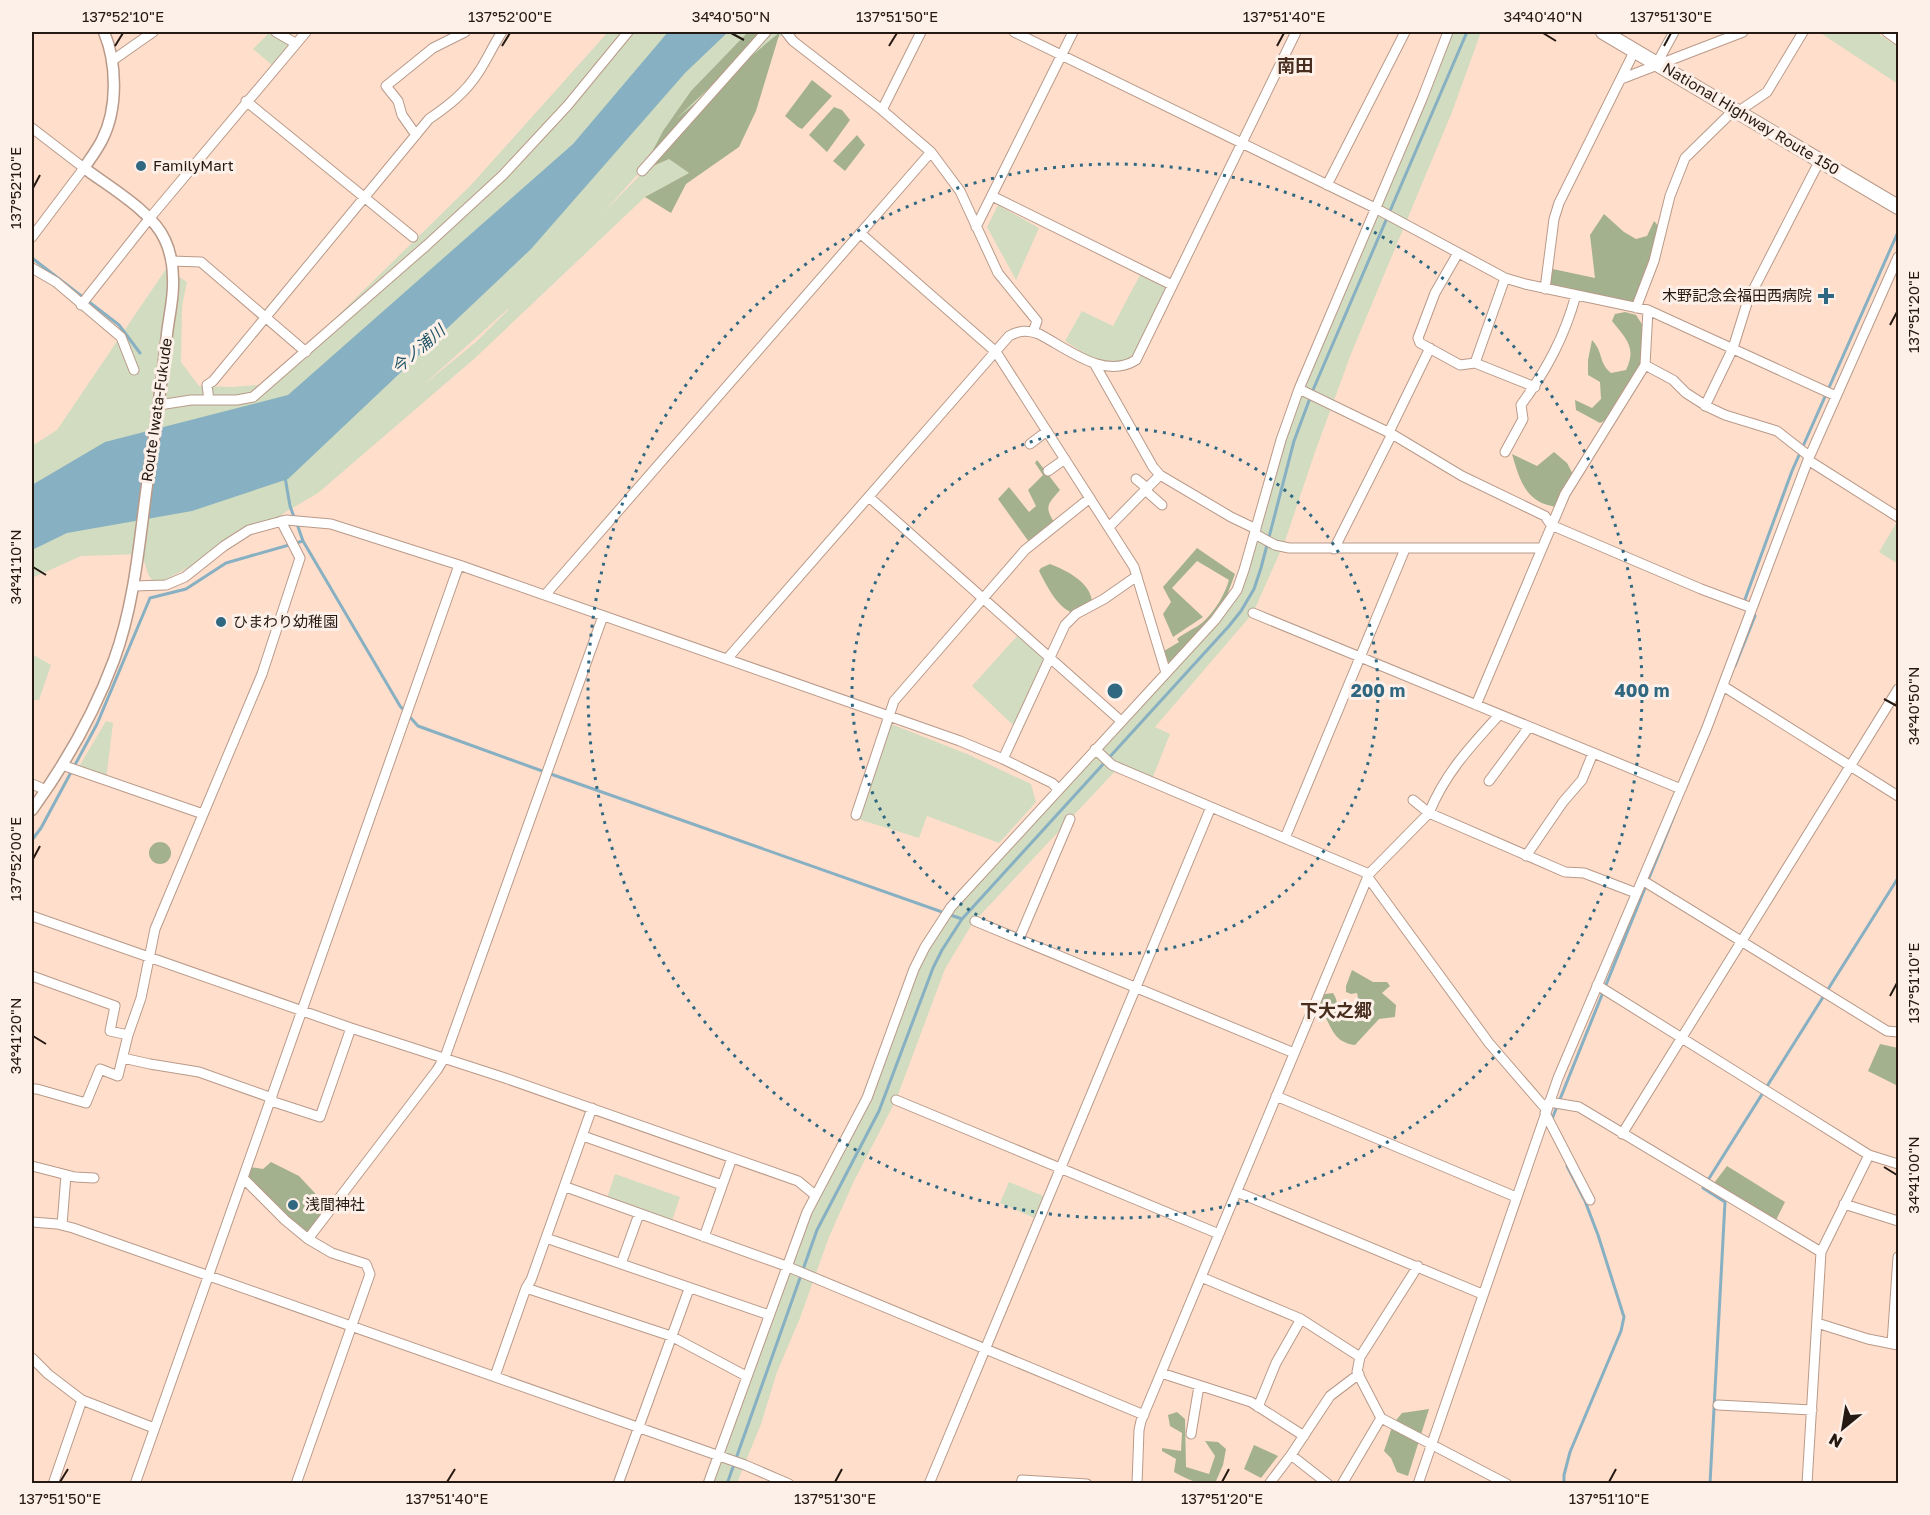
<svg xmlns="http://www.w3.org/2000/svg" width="1930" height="1515" font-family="'Golos Text','Noto Sans JP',sans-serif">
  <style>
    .green { fill: #d1dcc0; fill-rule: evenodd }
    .forest { fill: #a3b18e }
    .water { fill: #87b0c2 }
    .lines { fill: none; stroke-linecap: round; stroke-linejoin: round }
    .stream { stroke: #87b0c2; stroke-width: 3 }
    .minor-casing { stroke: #b99a89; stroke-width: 11 }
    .major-casing { stroke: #b99a89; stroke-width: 13 }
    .highway-casing { stroke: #b99a89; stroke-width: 16 }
    .minor { stroke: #fff; stroke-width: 9 }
    .major { stroke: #fff; stroke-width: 10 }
    .highway { stroke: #fff; stroke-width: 14 }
    .ticks { fill: none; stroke: #251a13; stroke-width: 2 }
    .ring { fill: none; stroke: #306882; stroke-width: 3; stroke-dasharray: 3 6 }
    .poi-dot { fill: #306882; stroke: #fdf0e8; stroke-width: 2 }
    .labels { text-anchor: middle; stroke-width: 6; stroke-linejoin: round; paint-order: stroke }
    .street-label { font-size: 15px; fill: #251a13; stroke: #fdf0e8 }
    .poi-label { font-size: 15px; fill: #251a13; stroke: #fdf0e8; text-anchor: start }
    .water-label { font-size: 16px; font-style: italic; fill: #1c5366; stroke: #fdf0e8 }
    .quarter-label { font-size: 18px; font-weight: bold; fill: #472e1f; stroke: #fdf0e8 }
    .centre { fill: #306882; stroke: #fdf0e8; stroke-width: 3 }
    .ring-label { font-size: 18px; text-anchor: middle; font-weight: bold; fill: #306882; stroke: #fdf0e8; stroke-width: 6; stroke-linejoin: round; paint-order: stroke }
    .neatline { fill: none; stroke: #251a13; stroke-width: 2 }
    .ticks-label { font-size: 15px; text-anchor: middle; fill: #251a13 }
  </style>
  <rect width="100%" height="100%" fill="#ffdecc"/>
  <!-- green -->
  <path class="green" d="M 270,32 L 276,32 L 295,43 L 273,66 L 253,49 Z
    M 608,32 L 786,32 L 721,82 L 602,214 L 645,170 L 669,159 L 689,173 L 645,197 L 474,359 L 318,493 L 284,513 L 272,524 L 155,585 L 148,574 L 142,554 L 81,556 L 32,578 L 32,446 L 57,430 L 166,269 L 187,282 L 182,306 L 181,362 L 199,386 L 233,387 L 268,384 L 471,185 ZM 509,309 L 476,342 L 422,386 L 508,309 Z
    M 1449,32 L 1481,32 L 1452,112 L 1351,354 L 1315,452 L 1285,541 L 1253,613 L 1155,727 L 1170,734 L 1151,782 L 1118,768 L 972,924 L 945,969 L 896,1100 L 854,1181 L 829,1237 L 800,1318 L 777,1372 L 761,1424 L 737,1483 L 707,1484 L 814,1198 L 871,1101 L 929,939 L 989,866 L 1238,585 L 1293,414 Z
    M 1819,32 L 1876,32 L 1898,47 L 1898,84 Z
    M 998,205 L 1039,228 L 1016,280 L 987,227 Z
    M 1140,275 L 1170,289 L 1136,360 L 1112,368 L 1096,361 L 1065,341 L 1082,311 L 1113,326 Z
    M 1897,522 L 1898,523 L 1898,564 L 1879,552 Z
    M 1019,634 L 1050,659 L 1014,726 L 972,686 Z
    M 32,654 L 51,665 L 39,700 L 32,700 Z
    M 106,721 L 113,723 L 106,780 L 77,770 Z
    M 891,724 L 967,754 L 1031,784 L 1036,802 L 999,843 L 927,816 L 919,838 L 858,819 Z
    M 615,1174 L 680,1197 L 672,1221 L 607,1198 Z
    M 1009,1182 L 1048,1198 L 1039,1220 L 1000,1203 Z"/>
  <!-- forest -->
  <path class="forest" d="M 748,32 L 768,32 L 675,120 L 780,32 L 756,111 L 739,147 L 686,184 L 671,213 L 645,197 L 689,173 L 669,159 L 642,171 L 663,131 L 691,91 Z
    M 812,80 L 832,96 L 802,129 L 798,127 L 785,116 Z
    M 834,107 L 842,110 L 850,120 L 827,152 L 809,135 Z
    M 857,135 L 865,145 L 845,171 L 833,161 Z
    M 1604,214 L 1624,232 L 1636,239 L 1647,236 L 1654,221 L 1662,230 L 1632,307 L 1545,289 L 1548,268 L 1595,278 L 1590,235 Z
    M 1625,312 L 1636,315 L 1647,332 L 1645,365 L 1612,417 L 1600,423 L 1576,410 L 1575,400 L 1592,408 L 1601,399 L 1600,382 L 1588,375 L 1588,360 L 1592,340 C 1604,353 1598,362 1611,373 L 1626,370 C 1637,347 1626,339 1612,321 L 1615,314 Z
    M 1554,452 L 1567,463 L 1575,478 L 1559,507 C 1527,505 1520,482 1512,454 L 1537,466 Z
    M 1037,460 L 1060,490 C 1048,504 1044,506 1054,522 L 1029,542 L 998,499 L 1009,487 L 1029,512 L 1036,506 L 1028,490 L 1043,475 L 1035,463 Z
    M 1197,548 L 1235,574 L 1226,598 L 1214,619 L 1169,663 L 1164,651 L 1179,642 L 1177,639 C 1185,632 1195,629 1203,622 C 1215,611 1224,596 1229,580 L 1197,561 L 1172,588 L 1203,617 L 1173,637 L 1163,614 L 1171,602 L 1163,587 Z
    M 1050,564 C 1066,570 1090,582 1092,601 L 1076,614 C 1058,610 1047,586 1039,571 L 1041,568 Z
    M149 853a11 11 0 1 1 22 0a11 11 0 1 1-22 0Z
    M 1352,970 L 1373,982 L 1387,982 L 1390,986 L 1382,993 L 1396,1005 L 1395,1017 L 1379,1019 L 1355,1045 C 1328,1042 1332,1018 1315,1003 L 1318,995 L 1333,993 C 1339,1001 1336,1011 1342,1019 L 1347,1019 C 1356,1011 1360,1005 1357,993 L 1351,994 L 1346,992 L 1346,986 Z
    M 1880,1044 L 1898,1048 L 1898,1086 L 1868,1071 Z
    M 271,1162 L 299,1176 L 327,1206 L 325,1217 L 308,1239 L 245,1181 L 250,1167 L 263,1169 Z
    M 1727,1166 L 1785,1202 L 1776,1220 L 1711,1187 Z
    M 1429,1409 L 1408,1476 L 1397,1472 L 1391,1458 L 1384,1451 L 1393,1424 L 1402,1413 Z
    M 1177,1412 L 1185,1419 L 1186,1467 L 1209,1474 L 1215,1456 L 1205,1441 L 1218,1442 L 1226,1449 L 1223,1465 L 1216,1481 C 1201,1487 1187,1479 1174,1472 L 1176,1459 L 1162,1451 L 1162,1448 L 1181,1451 L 1182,1433 L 1170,1426 L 1168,1415 Z
    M 1254,1445 L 1278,1456 L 1261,1478 L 1244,1469 Z"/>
  <!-- water -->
  <path class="water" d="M 668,32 L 728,32 L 685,73 L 531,249 L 288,479 L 192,511 L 67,533 L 32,550 L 32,485 L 105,442 L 288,395 L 573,144 Z"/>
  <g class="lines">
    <!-- stream -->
    <path class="stream" d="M 32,258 L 119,325 L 140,353
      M 285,477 L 290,506 L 294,517
      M 297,524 L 303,541 L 400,706 L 418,726 L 545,772 L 962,919
      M 1744,602 L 1792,471 L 1898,232
      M 1735,666 L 1755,616 L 1754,614
      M 32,840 L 41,828 L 97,724 L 150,598 L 186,589 L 226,563 L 303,541
      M 1552,1119 L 1676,811
      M 727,1484 L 817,1230 L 879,1111 L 933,968 L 942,950 L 962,919 L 1229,626 L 1241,611 L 1254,589 L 1261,568 L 1294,441 L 1313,390 L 1467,32
      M 1564,1484 L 1564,1475 L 1570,1452 L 1621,1331 L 1624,1317 L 1598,1235 L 1585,1201 L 1567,1166
      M 1710,1484 L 1725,1202 L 1703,1188 L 1898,878"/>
    <!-- minor casing -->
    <g class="minor-casing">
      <path id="minor" d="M 276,32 L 295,43
        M 786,32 L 793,41 L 882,110 L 931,152 L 960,191 L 998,273 L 1037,321 L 1033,332
        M 1014,32 L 1375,208 L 1505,278 L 1525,284 L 1648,310 L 1836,396
        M 1887,32 L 1898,40
        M 113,60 L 153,32
        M 1657,63 L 1674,32
        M 1621,79 L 1743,32
        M 246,101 L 413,237
        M 882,110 L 921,32
        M 1739,111 L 1767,92 L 1803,32
        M 32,128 L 84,168 L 32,237
        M 416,135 L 402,115 L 398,101 L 386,86 L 433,48 L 465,32
        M 642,171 L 766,32
        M 1327,185 L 1405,32
        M 992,196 L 1172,285
        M 976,227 L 1073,32
        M 860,233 L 996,352 L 1134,567 L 1166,673
        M 1458,253 L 1435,293 L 1418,338 L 1420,343 L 1460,365 L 1475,363
        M 171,261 L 201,262 L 306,352
        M 32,268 L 56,282 L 121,337 L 134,370
        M 1505,278 L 1475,363 L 1535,387
        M 1545,289 L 1554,219 L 1559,203 L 1635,50
        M 81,305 L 149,219 L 306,32
        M 1636,308 L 1654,261 L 1670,196 L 1685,158 L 1735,109
        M 1648,310 L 1645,365 L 1673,380 L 1686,393 L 1708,407 L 1725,415 L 1777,431 L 1809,456
        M 1094,363 L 1153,467 L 1160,475 L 1231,517 L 1256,529
        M 1299,389 L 1392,434 L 1462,476 L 1545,516 L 1551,525 L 1701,589 L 1752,608
        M 209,400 L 207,385 L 213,381 L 429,119 C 448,106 465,93 478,73 C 487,60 493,45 502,32
        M 159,405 L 191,400 L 237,400 L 253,397 L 427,245 L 503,175 L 568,105 L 628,32
        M 1705,406 L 1733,348 L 1748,300 L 1820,160
        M 1389,432 L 1430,348
        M 1030,444 L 1047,431
        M 1505,452 L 1523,419 L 1521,405 C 1547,369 1564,338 1576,295
        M 1808,460 L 1898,517
        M 1048,471 L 1065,459
        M 1136,479 L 1147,488
        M 1145,490 L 1162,505
        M 869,497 L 1121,721
        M 1109,527 L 1160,475
        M 1255,534 L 1275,545 L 1289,548 L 1541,548
        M 1334,549 L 1392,434
        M 134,586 L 166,585 L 185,577 L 224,546 L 249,530 L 286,520 L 331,524 L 459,565 L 960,741 L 1003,759 L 1052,783 L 1058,789
        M 545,595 L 931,152
        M 1253,613 L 1681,789
        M 727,659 L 1009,336 C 1020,330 1028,330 1039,334 C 1068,349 1104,380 1136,360 L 1296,32
        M 1723,686 L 1898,796
        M 1476,705 L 1565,494 L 1645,365
        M 1095,749 L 1112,765 L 1369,874
        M 1003,759 L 1065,625 L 1076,614 L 1104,599 L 1137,576
        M 62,765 L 203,814
        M 1489,781 L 1529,727
        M 32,784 L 46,790
        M 1413,800 L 1429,813 C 1445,773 1471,746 1499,715
        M 856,815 L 894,701 L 1025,550 L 1090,498
        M 1285,838 L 1405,549
        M 1526,856 L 1563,802 L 1582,780 L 1593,753
        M 1367,876 L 1489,1043 L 1546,1109
        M 1642,880 L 1887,1031 L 1898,1032
        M 32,916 L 351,1028 L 505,1078 L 798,1181 L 815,1195
        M 975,921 L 1294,1053
        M 1019,939 L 1070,819
        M 32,976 L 115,1006 L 110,1031 L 128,1035
        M 1597,985 L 1869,1155 L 1898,1164
        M 123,1058 L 150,1064 L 199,1072 L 272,1098
        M 32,1089 L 37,1089 L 86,1103 L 100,1069 L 118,1076 L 128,1035 L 141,998 L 155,929 L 262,674 L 300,558 L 281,521
        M 1276,1096 L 1516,1197
        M 896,1100 L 1219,1234
        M 271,1101 L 320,1117 L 351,1028
        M 1549,1102 L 1579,1107 L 1821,1252
        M 1545,1113 L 1590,1200
        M 1622,1134 L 1898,689
        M 583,1136 L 722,1185
        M 32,1166 L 75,1177 L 94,1178
        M 243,1178 L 285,1220 L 308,1239
        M 566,1187 L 786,1266 L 1144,1415
        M 1237,1192 L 1482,1294
        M 1844,1204 L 1898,1221
        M 32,1222 L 57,1224 L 73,1228 L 745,1465 L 789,1484
        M 62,1225 L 66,1175
        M 704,1237 L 732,1158
        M 546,1238 L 769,1315
        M 621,1264 L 639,1214
        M 1418,1266 L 1360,1357 L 1357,1372 L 1381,1418 L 1507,1484
        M 1201,1277 L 1301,1319 L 1360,1357
        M 526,1288 L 671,1336 L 746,1376
        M 1817,1323 L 1868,1339 L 1898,1345
        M 1892,1344 L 1898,1257
        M 32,1358 L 48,1374 L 82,1400 L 154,1428
        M 1161,1373 L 1251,1402 L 1304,1436
        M 495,1376 L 526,1288 L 531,1280 L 592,1108
        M 1718,1405 L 1812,1410
        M 1258,1407 L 1276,1363 L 1301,1319
        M 1191,1434 L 1199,1386
        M 1291,1455 L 1328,1484
        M 53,1484 L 82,1400
        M 135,1484 L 459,565
        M 296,1484 L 370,1274 L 366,1264 L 332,1253 L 308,1239 L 437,1070 L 445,1057 L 603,616
        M 618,1484 L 689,1289
        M 708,1484 L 807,1212 L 867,1098 L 914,969 L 925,947 L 951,907 L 1215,620 L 1237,590 L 1244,570 L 1281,440 L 1299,389 L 1422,99 L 1448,32
        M 929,1484 L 1211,807
        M 1021,1484 L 1022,1480 L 1087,1484
        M 1137,1484 L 1139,1430 L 1141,1421 L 1369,874 L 1429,813 L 1565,872 L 1584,873 L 1636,893
        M 1269,1484 L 1291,1455 L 1330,1396 L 1359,1374
        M 1342,1484 L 1381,1418
        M 1418,1484 L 1558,1078 L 1706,730 L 1808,460 L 1898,257
        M 1807,1484 L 1821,1252 L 1869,1155"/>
    </g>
    <!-- major casing -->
    <g class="major-casing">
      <path id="major" d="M 32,810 C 66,763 94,714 114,660 C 137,597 140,529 150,464 C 157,421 162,377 167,334 C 169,316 174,297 173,279 C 173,267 170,251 165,240 C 153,212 108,186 84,168 C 90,159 97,150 102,140 C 118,109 117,63 104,32"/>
    </g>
    <!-- highway casing -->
    <g class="highway-casing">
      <path id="highway" d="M 1603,32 L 1898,207"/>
    </g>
    <!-- minor -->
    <use href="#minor" class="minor"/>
    <!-- major -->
    <use href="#major" class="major"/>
    <!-- highway -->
    <use href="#highway" class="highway"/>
  </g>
  <!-- ticks -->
  <path class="ticks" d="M 731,33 L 744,40M 1543,33 L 1556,41M 115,46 L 123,33M 502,46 L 510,33M 889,46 L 897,33M 1277,46 L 1284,33M 1664,46 L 1671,33M 33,188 L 40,175M 1890,325 L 1897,312M 33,567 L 46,575M 1884,699 L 1897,706M 33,859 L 40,846M 1890,996 L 1897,983M 33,1036 L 46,1044M 1884,1167 L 1897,1175M 60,1482 L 68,1469M 447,1482 L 455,1469M 835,1482 L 842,1469M 1222,1482 L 1229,1469M 1609,1482 L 1616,1469"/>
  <!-- distance rings -->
  <g class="ring">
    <circle cx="1115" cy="691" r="263"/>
    <circle cx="1115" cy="691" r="527"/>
  </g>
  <!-- markers -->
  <g class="poi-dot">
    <circle cx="141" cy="166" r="6"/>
    <path d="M1823 287h6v6h6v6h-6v6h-6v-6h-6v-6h6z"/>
    <circle cx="221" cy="622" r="6"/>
    <circle cx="293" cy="1205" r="6"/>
  </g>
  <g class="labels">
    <!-- street labels -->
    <g class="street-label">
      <text transform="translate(1751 119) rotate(31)" y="5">National Highway Route 150</text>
      <text transform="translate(157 410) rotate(-82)" y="5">Route Iwata-Fukude</text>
    </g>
    <!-- poi labels -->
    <g class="poi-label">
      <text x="153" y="171">FamilyMart</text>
      <text x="1812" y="301" text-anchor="end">木野記念会福田西病院</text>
      <text x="233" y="627">ひまわり幼稚園</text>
      <text x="305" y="1210">浅間神社</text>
    </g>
    <!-- water labels -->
    <g class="water-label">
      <text transform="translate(418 349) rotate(-41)" y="6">今ノ浦川</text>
    </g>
    <!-- quarter labels -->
    <g class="quarter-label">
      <text x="1295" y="72">南田</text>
      <text x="1336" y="1017">下大之郷</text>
    </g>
  </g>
  <circle cx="1115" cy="691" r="9" class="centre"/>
  <g class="ring-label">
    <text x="1378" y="697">200 m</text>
    <text x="1642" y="697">400 m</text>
  </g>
  <!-- border -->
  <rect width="1930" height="1515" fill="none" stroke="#fdf0e8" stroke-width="66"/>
  <!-- north arrow -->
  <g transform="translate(1843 1428) rotate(210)" stroke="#fdf0e8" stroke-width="4.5" paint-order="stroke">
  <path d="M0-4.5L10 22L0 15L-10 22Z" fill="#251a13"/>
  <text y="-9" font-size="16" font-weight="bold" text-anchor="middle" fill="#251a13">N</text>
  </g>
  <rect x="33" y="33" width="1864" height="1449" class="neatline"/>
  <g class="ticks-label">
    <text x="123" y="22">137°52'10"E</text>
    <text x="510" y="22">137°52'00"E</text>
    <text x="731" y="22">34°40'50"N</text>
    <text x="897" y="22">137°51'50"E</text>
    <text x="1284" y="22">137°51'40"E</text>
    <text x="1543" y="22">34°40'40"N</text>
    <text x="1671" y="22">137°51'30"E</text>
    <text transform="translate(16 188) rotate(-90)" y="5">137°52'10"E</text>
    <text transform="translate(1914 312) rotate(-90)" y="5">137°51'20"E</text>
    <text transform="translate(16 567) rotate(-90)" y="5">34°41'10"N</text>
    <text transform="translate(1914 706) rotate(-90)" y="5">34°40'50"N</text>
    <text transform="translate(16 859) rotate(-90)" y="5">137°52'00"E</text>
    <text transform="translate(1914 983) rotate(-90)" y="5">137°51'10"E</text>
    <text transform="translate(16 1036) rotate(-90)" y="5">34°41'20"N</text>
    <text transform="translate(1914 1175) rotate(-90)" y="5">34°41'00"N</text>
    <text x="60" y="1504">137°51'50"E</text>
    <text x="447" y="1504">137°51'40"E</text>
    <text x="835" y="1504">137°51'30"E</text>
    <text x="1222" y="1504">137°51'20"E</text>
    <text x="1609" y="1504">137°51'10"E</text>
  </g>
</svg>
